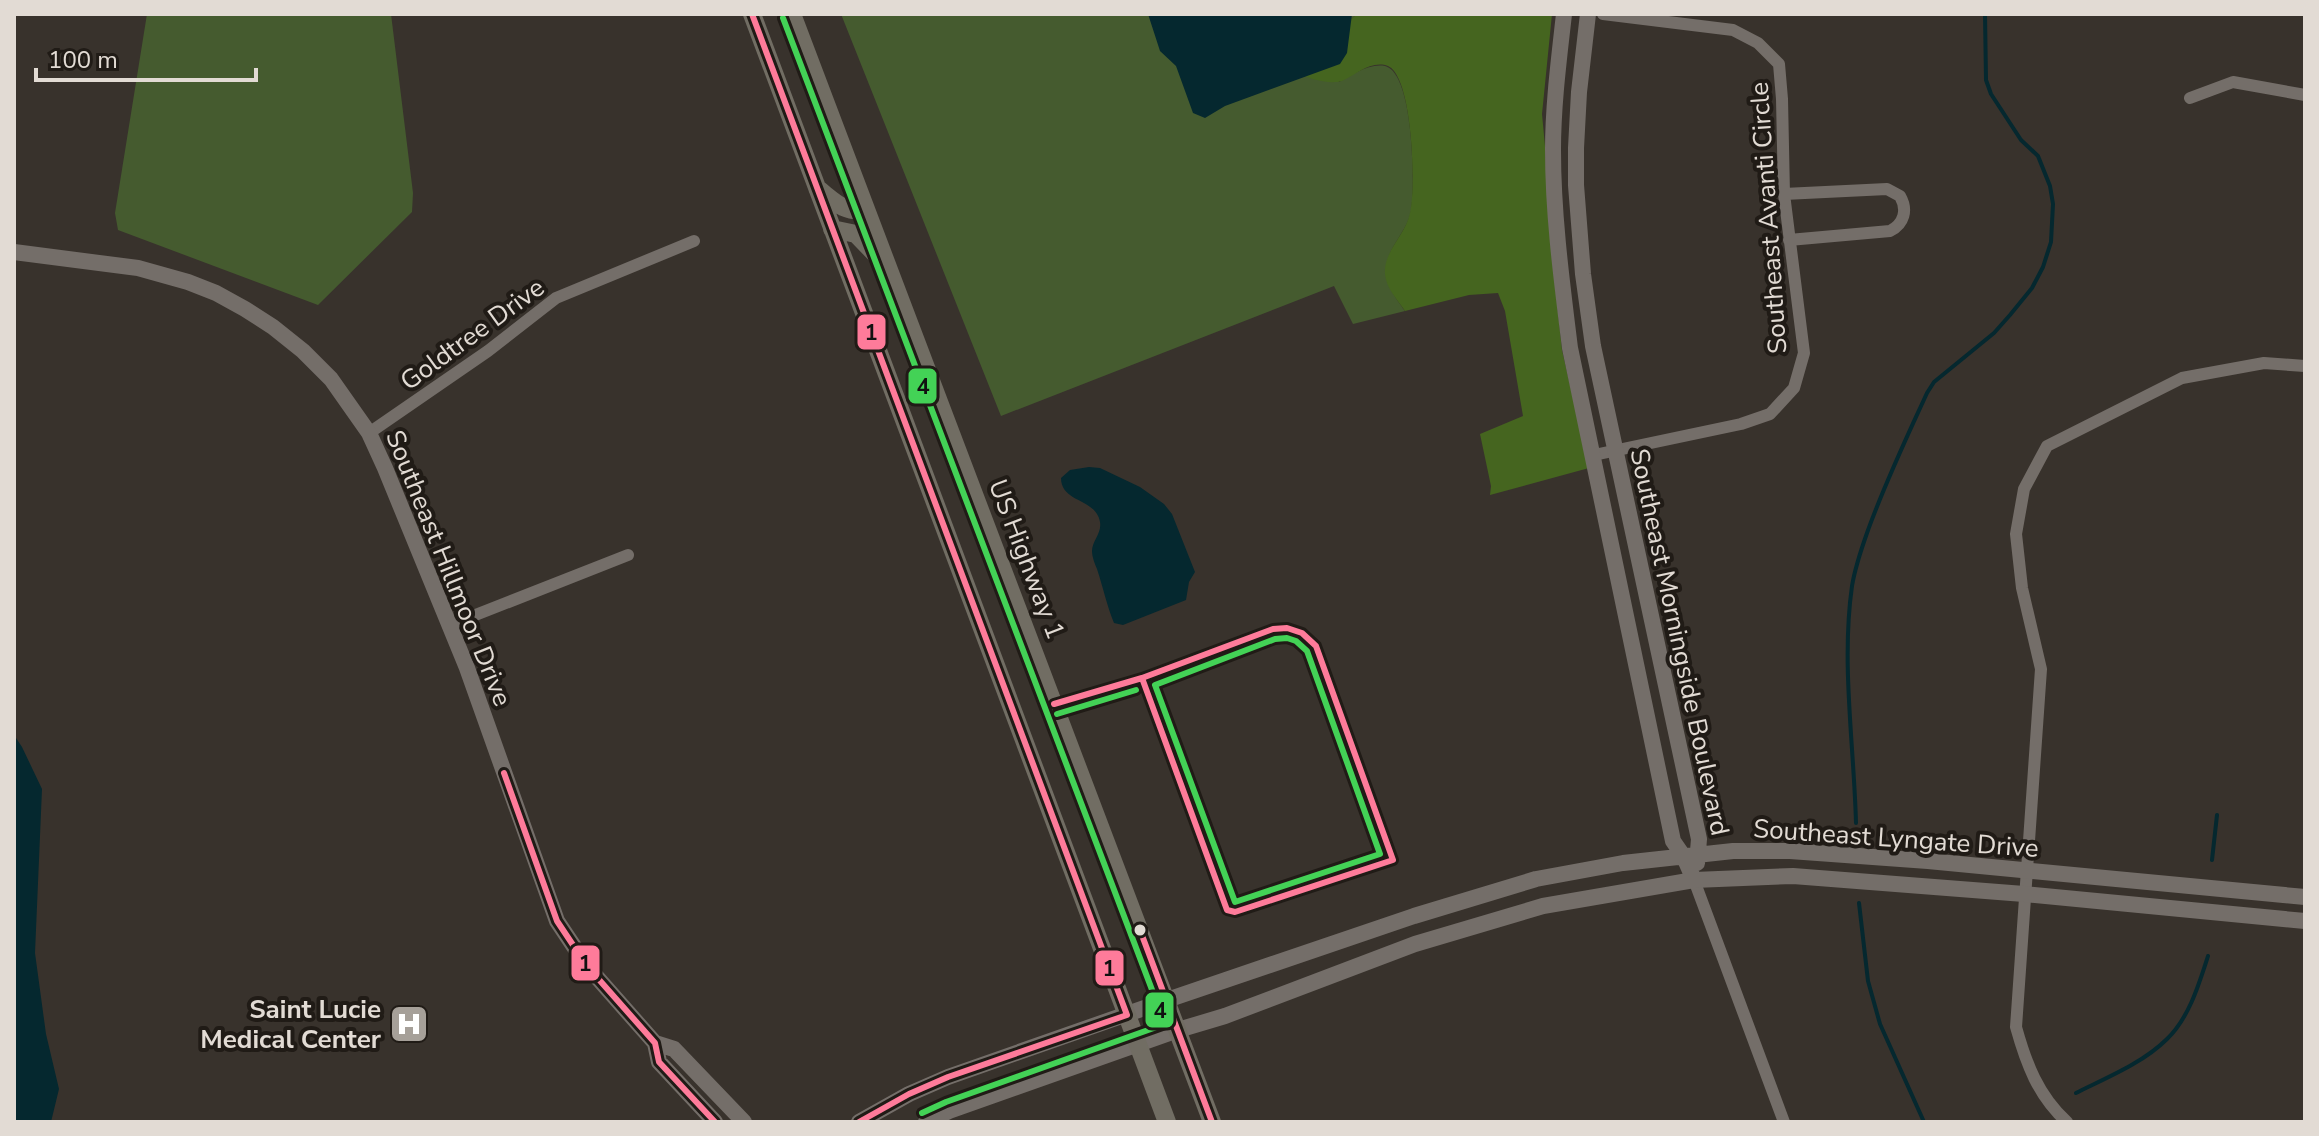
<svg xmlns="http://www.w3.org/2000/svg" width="2319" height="1136" font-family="'Nunito Sans',sans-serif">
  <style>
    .green { fill: #455b2f }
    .forest { fill: #45651f }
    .water { fill: #05282f }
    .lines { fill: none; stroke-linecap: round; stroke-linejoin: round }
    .stream { stroke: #05282f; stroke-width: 4 }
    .street { stroke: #746e69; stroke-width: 12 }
    .secondary { stroke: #746e69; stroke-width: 16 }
    .primary { stroke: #716d63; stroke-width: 18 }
    .bus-1-casing { stroke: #201b16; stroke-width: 12 }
    .bus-2-casing { stroke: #201b16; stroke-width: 12 }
    .bus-1 { stroke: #fe7b9a; stroke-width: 6 }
    .bus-2 { stroke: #43d256; stroke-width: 6 }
    .bus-dot { fill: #e2dbd4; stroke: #201b16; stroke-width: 3 }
    .labels { text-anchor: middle; stroke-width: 8; stroke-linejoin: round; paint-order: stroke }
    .street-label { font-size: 26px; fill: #e2dbd4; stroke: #201b16 }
    .poi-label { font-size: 26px; font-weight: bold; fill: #e2dbd4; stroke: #201b16; text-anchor: end }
    .line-badge { stroke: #201b16; stroke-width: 3 }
    .pale-badge-label { font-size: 22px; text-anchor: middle; font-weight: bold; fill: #111 }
  </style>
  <rect width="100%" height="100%" fill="#38322c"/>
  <!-- green -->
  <path class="green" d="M 147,14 L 391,14 L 413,193 L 412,212 L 318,305 L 118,230 L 115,213 Z
    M 841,14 L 1357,14 L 1318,47 L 1339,82 C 1352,75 1369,63 1385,66 C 1414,73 1415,186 1411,211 C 1408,229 1389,247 1388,261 C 1386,286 1391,291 1405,311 L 1353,324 L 1334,286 L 1001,416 Z"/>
  <!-- forest -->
  <path class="forest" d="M 1357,14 L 1552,14 L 1542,114 L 1545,146 L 1550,237 L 1562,350 L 1589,468 L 1490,495 L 1491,486 L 1480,434 L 1523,416 L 1505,311 L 1498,293 L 1469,295 L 1405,311 C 1397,299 1386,288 1385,274 C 1383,252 1406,234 1410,213 C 1416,188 1413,77 1388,66 C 1371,60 1356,75 1342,81 C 1329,85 1307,78 1295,72 L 1318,47 Z"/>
  <!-- water -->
  <path class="water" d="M 1148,14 L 1352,14 L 1347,53 L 1340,64 L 1225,106 L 1205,118 L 1193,113 L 1176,66 L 1160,51 Z
    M 1089,467 L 1100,468 L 1140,487 L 1164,504 L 1172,514 L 1195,572 L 1189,582 L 1186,600 L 1123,625 L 1114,623 C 1107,606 1103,587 1097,569 C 1095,564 1092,557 1092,551 C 1092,541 1102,533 1100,522 C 1096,498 1061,503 1061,478 L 1070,470 Z
    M 14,735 L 22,747 L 42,789 L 35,953 L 46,1034 L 59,1089 L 51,1122 L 14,1122 Z"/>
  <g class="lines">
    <!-- stream -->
    <path class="stream" d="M 1856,823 C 1854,745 1841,663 1852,586 C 1855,568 1861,550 1867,533 C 1884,485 1906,439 1927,393 L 1934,382 L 1994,333 L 2010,315 L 2032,288 L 2043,267 L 2051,242 L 2053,204 L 2050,186 L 2038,156 L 2021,140 L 1991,94 L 1986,80 L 1985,14
      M 2212,860 L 2217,815
      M 1859,903 L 1868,981 L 1880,1024 L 1924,1122
      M 2076,1093 C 2106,1078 2143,1063 2167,1039 C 2189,1018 2199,984 2208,956"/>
    <!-- street -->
    <path class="street" d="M 2190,98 L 2233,82 L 2305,95
      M 1784,194 L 1887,189 L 1900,196 C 1908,210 1904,224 1890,231 L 1789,240
      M 369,433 L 488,351 L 556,298 L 694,241
      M 1594,455 L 1741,424 L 1770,414 L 1794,388 L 1804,353 L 1784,194 L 1782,99 L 1779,64 L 1758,43 L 1733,30 L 1603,14
      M 450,625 L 628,555
      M 1694,880 L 1784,1122
      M 2067,1122 C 2038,1096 2026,1063 2016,1027 L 2041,669 L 2022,588 L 2016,534 L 2024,489 L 2047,446 L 2182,378 L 2264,363 L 2305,366"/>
    <!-- secondary -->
    <path class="secondary" d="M 1564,14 C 1559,59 1553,105 1553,150 C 1553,216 1562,283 1570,348 L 1673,841 L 1684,857 L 1694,880
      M 1588,14 L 1579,92 L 1576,148 L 1576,185 L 1583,274 L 1593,346 L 1699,839 L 1697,863
      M 14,252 L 138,268 L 188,282 L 216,293 L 245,309 L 273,327 L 303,351 L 331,379 L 369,433 L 385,468 L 467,668 L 557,921 L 587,966 L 655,1043 L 659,1062 L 715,1122
      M 655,1043 L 674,1049 L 744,1122
      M 859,1122 L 909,1094 L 948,1077 L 1167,1000 L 1414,916 L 1536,879 L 1623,863 L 1733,851 L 1790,851 L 1928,861 L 2305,897
      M 926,1122 L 949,1111 L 1178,1030 L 1225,1016 L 1415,944 L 1543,906 L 1694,880 L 1793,876 L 2024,894 L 2305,921"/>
    <!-- primary -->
    <path class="primary" d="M 752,14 L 1167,1122
      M 792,14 L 1212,1122
      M 817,188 C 834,201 843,213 866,210
      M 832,229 L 856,234 L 882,261"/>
    <!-- bus-1 casing -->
    <g class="bus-1-casing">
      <path id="bus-1" d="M 752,14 L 1127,1015 L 948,1077 L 909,1094 L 859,1122
        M 1287,628 L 1302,633 L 1316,646 L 1393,860 L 1235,912 L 1227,910 L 1142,678 L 1273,629 Z
        M 1054,704 L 1142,678
        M 504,773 L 557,921 L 587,966 L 655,1043 L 659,1062 L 715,1122
        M 1140,930 L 1212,1122"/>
    </g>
    <!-- bus-2 casing -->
    <g class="bus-2-casing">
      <path id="bus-2" d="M 783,18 L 1165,1024 L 946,1102 L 922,1113
        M 1287,638 L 1296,641 L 1307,651 L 1380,854 L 1235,902 L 1155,685 L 1275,639 Z
        M 1057,714 L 1136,690"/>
    </g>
    <!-- bus-1 -->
    <use href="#bus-1" class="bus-1"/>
    <!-- bus-2 -->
    <use href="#bus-2" class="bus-2"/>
  </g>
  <!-- icons -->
  <defs>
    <g id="hospital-square" transform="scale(2)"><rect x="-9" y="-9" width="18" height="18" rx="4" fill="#a6a099" stroke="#201b16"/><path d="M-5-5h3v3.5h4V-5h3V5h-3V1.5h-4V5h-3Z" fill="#fff"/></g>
  </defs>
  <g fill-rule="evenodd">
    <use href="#hospital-square" x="409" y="1024"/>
  </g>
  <!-- markers -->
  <circle class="bus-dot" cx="1140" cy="930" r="7"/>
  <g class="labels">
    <!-- street labels -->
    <g class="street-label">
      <text transform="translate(1768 218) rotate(-94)" y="9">Southeast Avanti Circle</text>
      <text transform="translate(472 334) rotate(-36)" y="9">Goldtree Drive</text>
      <text transform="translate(1027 559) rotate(69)" y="9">US Highway 1</text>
      <text transform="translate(449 568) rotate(68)" y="9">Southeast Hillmoor Drive</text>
      <text transform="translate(1680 642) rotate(78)" y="9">Southeast Morningside Boulevard</text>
      <text transform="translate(1896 838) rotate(4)" y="9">Southeast Lyngate Drive</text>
    </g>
    <!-- poi labels -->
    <g class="poi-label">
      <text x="381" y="1018">Saint Lucie<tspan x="381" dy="30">Medical Center</tspan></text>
    </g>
  </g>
  <g class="line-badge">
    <rect x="856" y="313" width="31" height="38" rx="8" fill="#fe7b9a"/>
    <rect x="907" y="367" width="31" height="38" rx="8" fill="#43d256"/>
    <rect x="570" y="944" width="31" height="38" rx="8" fill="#fe7b9a"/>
    <rect x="1094" y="949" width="31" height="38" rx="8" fill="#fe7b9a"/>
    <rect x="1144" y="991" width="31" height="38" rx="8" fill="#43d256"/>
  </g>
  <g class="pale-badge-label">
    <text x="871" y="340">1</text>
    <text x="923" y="394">4</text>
    <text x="585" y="971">1</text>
    <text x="1109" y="976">1</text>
    <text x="1160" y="1018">4</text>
  </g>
  <!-- border -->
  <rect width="2319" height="1136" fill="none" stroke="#e2dbd4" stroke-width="32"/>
  <!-- scale -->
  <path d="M36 68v12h220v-12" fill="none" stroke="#e2dbd4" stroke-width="4"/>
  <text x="48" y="68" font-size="24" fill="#e2dbd4" stroke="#201b16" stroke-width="6" paint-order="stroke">100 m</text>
</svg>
